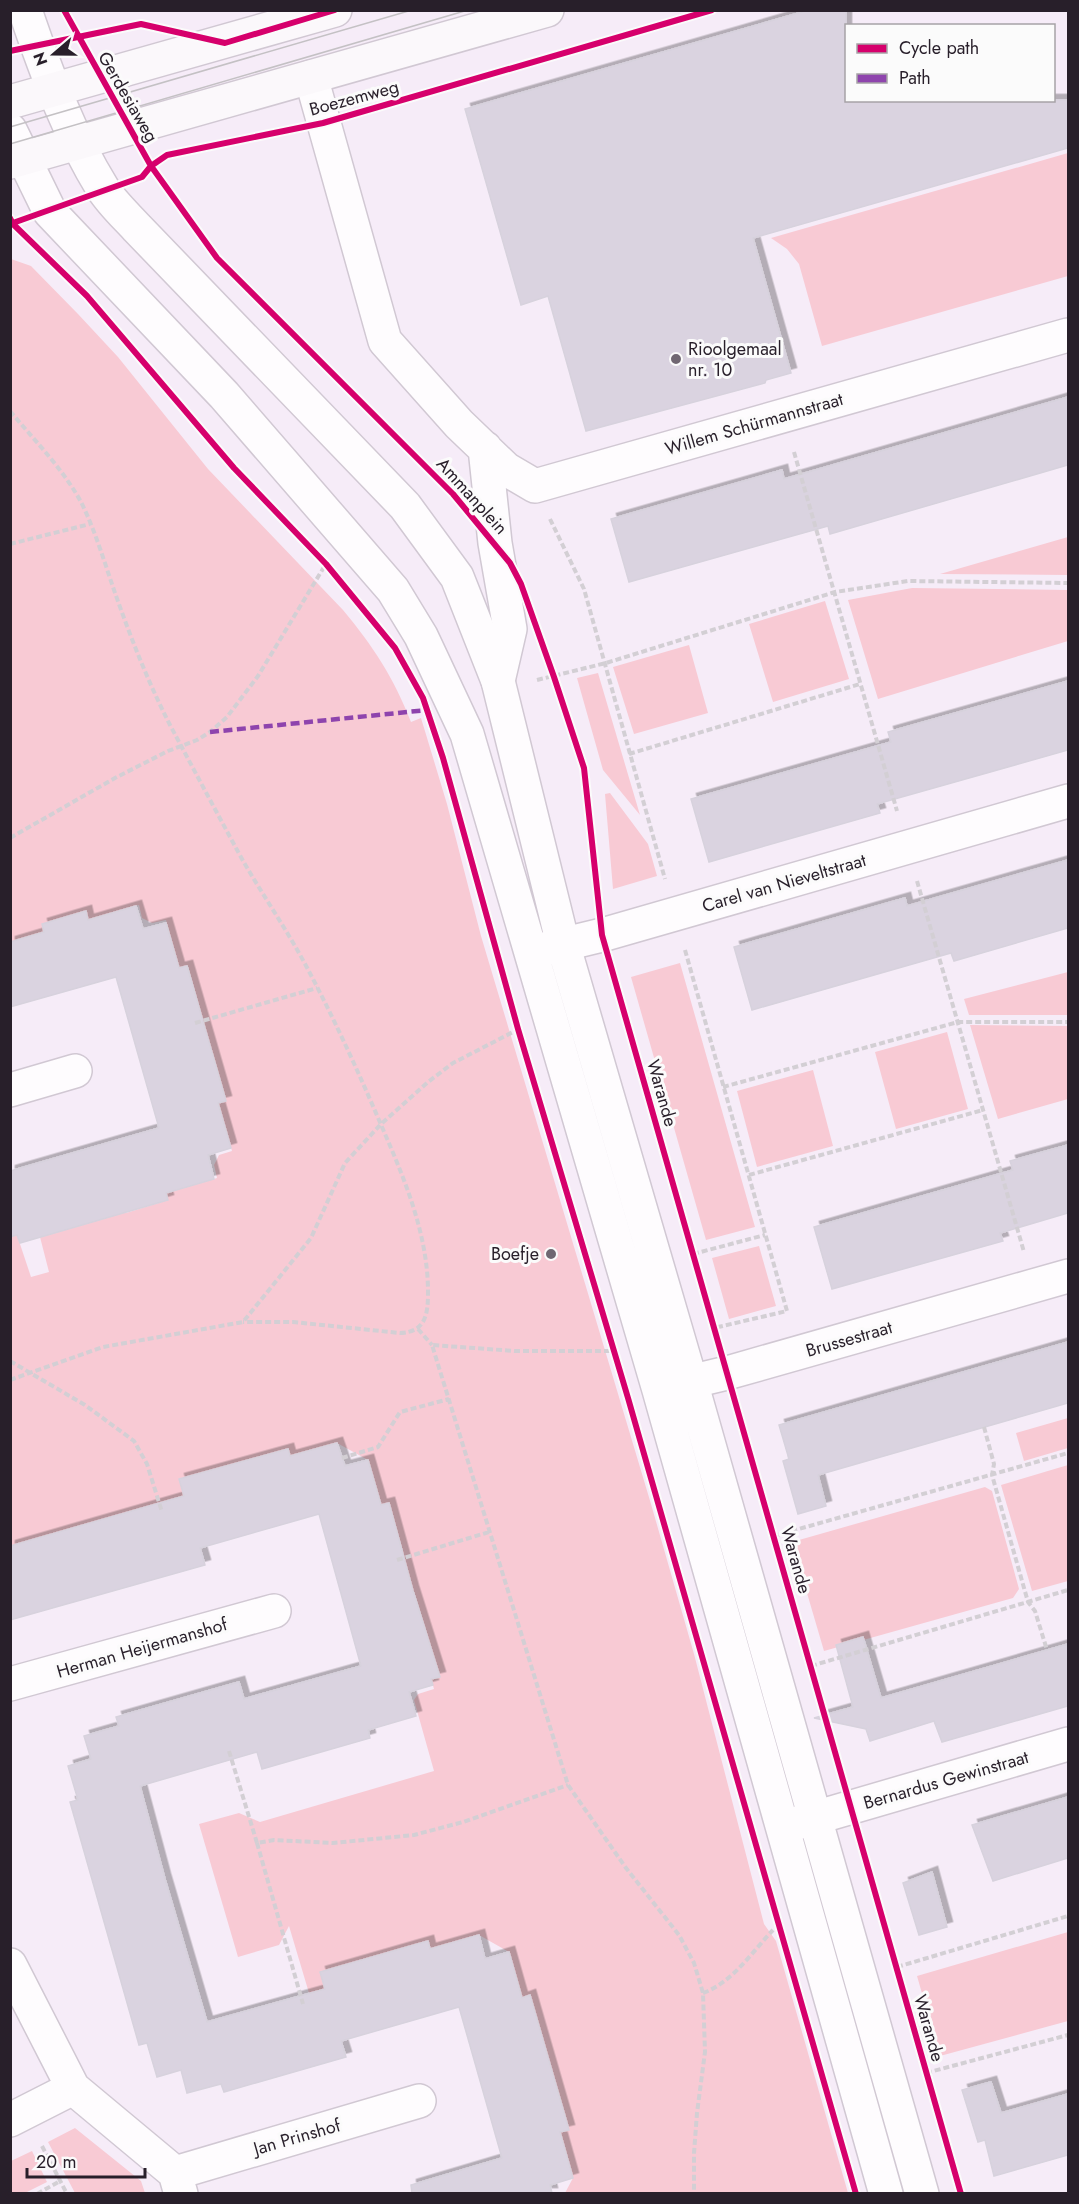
<svg xmlns="http://www.w3.org/2000/svg" width="1079" height="2204" font-family="Jost,sans-serif">
  <style>
    .green { fill: #f8cad4 }
    .building { fill: #dad3e0; stroke: #d7d2dd; stroke-width: 1.5; filter: url(#shadow) }
    .lines { fill: none; stroke-linecap: round; stroke-linejoin: round }
    .minor-casing { stroke: #d1c8d3; stroke-width: 36 }
    .tertiary-casing { stroke: #d1c8d3; stroke-width: 36 }
    .secondary-casing { stroke: #d1c8d3; stroke-width: 36 }
    .path { stroke: #d3cfd4; stroke-width: 4; stroke-dasharray: 6 3; stroke-linecap: butt }
    .minor { stroke: #fefcfe; stroke-width: 33 }
    .tertiary { stroke: #fefcfe; stroke-width: 33 }
    .secondary { stroke: #fbf8fb; stroke-width: 33 }
    .tram { stroke: #c4c1c4; stroke-width: 1.5 }
    .quiet { stroke: #8e44ad; stroke-width: 4.5; stroke-dasharray: 9 4.5; stroke-linecap: butt }
    .cycleway-casing { stroke: #fbfbfb; stroke-width: 10 }
    .cycleway { stroke: #d6006c; stroke-width: 6 }
    .poi-dot { fill: #706772; stroke: #fbfbfb; stroke-width: 2 }
    .labels { text-anchor: middle; stroke-width: 6; stroke-linejoin: round; paint-order: stroke }
    .street-label { font-size: 18px; fill: #281f2a; stroke: #fbfbfb }
    .poi-label { font-size: 18px; fill: #281f2a; stroke: #fbfbfb; text-anchor: start }
  </style>
  <defs>
    <filter id="shadow"><feDropShadow dx="5.5" dy="-5.5" stdDeviation="0" flood-color="#0004"/></filter>
  </defs>
  <rect width="100%" height="100%" fill="#f6ecf8"/>
  <!-- green -->
  <path class="green" d="M 1068,153 L 1068,276 L 822,346 L 799,264 L 787,249 L 771,238 Z
    M 11,259 L 31,266 L 78,314 L 118,357 L 208,469 L 343,610 C 373,646 394,678 411,722 L 421,718 L 447,804 L 481,936 L 651,1504 L 694,1654 L 764,1924 L 776,1941 L 848,2193 L 565,2193 L 573,2178 L 560,2132 L 568,2130 L 529,1995 L 522,1998 L 509,1952 L 479,1935 L 431,1949 L 428,1941 L 385,1953 L 387,1961 L 345,1965 L 320,1972 L 325,1989 L 309,1993 L 289,1926 L 279,1945 L 238,1957 L 199,1824 L 239,1813 L 260,1822 L 434,1771 L 414,1700 L 418,1694 L 434,1689 L 420,1640 L 428,1637 L 414,1591 L 406,1593 L 395,1554 L 403,1551 L 389,1503 L 381,1505 L 368,1460 L 337,1443 L 290,1456 L 287,1449 L 179,1479 L 184,1496 L 11,1546 L 11,1237 L 17,1235 L 31,1277 L 49,1272 L 40,1237 L 86,1224 L 123,1205 L 126,1213 L 168,1200 L 166,1193 L 217,1178 L 214,1165 L 219,1155 L 232,1151 L 218,1103 L 226,1100 L 213,1054 L 205,1056 L 193,1016 L 201,1013 L 188,966 L 179,968 L 166,920 L 152,923 L 142,918 L 139,905 L 88,920 L 85,911 L 42,924 L 44,932 L 11,942 Z
    M 1068,537 L 1068,575 L 940,574 Z
    M 912,588 L 1068,590 L 1068,641 L 878,699 L 848,600 Z
    M 825,601 L 849,679 L 773,702 L 749,624 Z
    M 689,645 L 708,713 L 634,734 L 613,667 Z
    M 598,673 L 640,815 L 603,770 L 577,678 Z
    M 610,793 L 648,844 L 657,876 L 613,889 L 605,794 Z
    M 680,963 L 755,1227 L 706,1240 L 631,977 Z
    M 1068,972 L 1068,1015 L 969,1015 L 964,999 Z
    M 970,1025 L 1068,1026 L 1068,1099 L 998,1119 Z
    M 947,1032 L 968,1109 L 896,1129 L 875,1052 Z
    M 813,1070 L 833,1146 L 757,1167 L 737,1091 Z
    M 759,1246 L 776,1306 L 729,1319 L 712,1258 Z
    M 1068,1418 L 1068,1448 L 1024,1461 L 1016,1433 Z
    M 1068,1465 L 1068,1581 L 1032,1591 L 1001,1485 Z
    M 985,1487 L 992,1491 L 1019,1589 L 1013,1598 L 824,1651 L 792,1542 Z
    M 1068,1932 L 1068,2021 L 940,2056 L 917,1976 Z
    M 75,2128 L 141,2181 L 145,2193 L 75,2193 L 48,2142 Z
    M 32,2151 L 47,2182 L 25,2193 L 11,2193 L 11,2161 Z"/>
  <!-- building -->
  <path class="building" d="M 809,10 L 846,10 L 846,100 L 1068,100 L 1068,148 L 753,238 L 791,373 L 766,380 L 765,383 L 586,431 L 548,296 L 521,305 L 465,109 Z
    M 1068,397 L 1068,465 L 830,534 L 828,526 L 629,582 L 611,519 L 782,470 L 784,479 Z
    M 1068,681 L 1068,750 L 877,804 L 880,813 L 709,862 L 691,799 L 891,742 L 888,732 Z
    M 1068,860 L 1068,928 L 954,961 L 951,953 L 752,1010 L 734,947 L 905,898 L 907,906 Z
    M 136,906 L 143,929 L 166,923 L 179,968 L 187,966 L 226,1101 L 218,1103 L 231,1148 L 208,1155 L 214,1179 L 166,1193 L 168,1200 L 20,1243 L 17,1235 L 10,1237 L 10,1171 L 159,1128 L 116,977 L 10,1007 L 10,942 L 44,932 L 42,924 L 86,911 L 88,920 Z
    M 1068,1145 L 1068,1213 L 1000,1233 L 1003,1241 L 832,1289 L 814,1227 L 1013,1170 L 1010,1161 Z
    M 1068,1342 L 1068,1403 L 818,1475 L 826,1506 L 798,1514 L 783,1461 L 789,1459 L 779,1425 Z
    M 337,1443 L 345,1466 L 368,1460 L 381,1505 L 389,1503 L 413,1591 L 440,1677 L 431,1679 L 433,1685 L 409,1692 L 416,1716 L 368,1730 L 370,1738 L 262,1769 L 257,1752 L 140,1786 L 165,1879 L 207,2022 L 325,1989 L 320,1972 L 428,1941 L 430,1949 L 479,1935 L 485,1959 L 509,1952 L 522,1998 L 530,1995 L 569,2130 L 560,2132 L 573,2178 L 550,2185 L 552,2193 L 412,2193 L 411,2185 L 502,2158 L 459,2007 L 341,2041 L 346,2057 L 224,2092 L 221,2084 L 187,2093 L 181,2070 L 157,2077 L 147,2043 L 139,2045 L 70,1802 L 78,1800 L 68,1766 L 91,1759 L 84,1736 L 119,1726 L 116,1717 L 239,1682 L 244,1699 L 361,1666 L 319,1514 L 200,1548 L 205,1565 L 10,1620 L 10,1546 L 184,1496 L 179,1479 L 288,1449 L 290,1456 Z
    M 863,1637 L 881,1698 L 1068,1644 L 1068,1706 L 942,1742 L 934,1721 L 870,1741 L 866,1729 L 814,1718 L 853,1707 L 836,1645 Z
    M 1068,1797 L 1068,1858 L 993,1881 L 972,1825 Z
    M 932,1872 L 947,1927 L 919,1935 L 903,1883 Z
    M 991,2082 L 1001,2113 L 1068,2094 L 1068,2155 L 994,2176 L 985,2140 L 978,2142 L 962,2090 Z"/>
  <g class="lines">
    <!-- minor casing -->
    <g class="minor-casing">
      <path id="minor" d="M 311,77 L 385,341 L 459,424 L 506,469 L 535,486 L 1068,335
        M 485,448 L 495,543 L 510,629 L 498,681
        M 536,951 L 602,935 L 1068,801
        M 10,1090 L 75,1071
        M 664,1388 L 727,1373 L 1068,1276
        M 10,1684 L 274,1611
        M 787,1826 L 1068,1744
        M 10,1965 L 73,2088 L 175,2173 L 181,2194
        M 10,2120 L 73,2088
        M 175,2173 L 419,2101"/>
    </g>
    <!-- tertiary casing -->
    <g class="tertiary-casing">
      <path id="tertiary" d="M 25,10 C 46,72 69,134 103,189 C 112,203 126,216 137,228 L 405,506 L 457,577 L 498,681 L 563,944 L 691,1382 L 922,2194
        M 10,130 L 50,212 L 224,395 L 393,590 L 421,636 L 467,734 L 659,1390 L 886,2194"/>
    </g>
    <!-- secondary casing -->
    <g class="secondary-casing">
      <path id="secondary" d="M 10,102 L 335,10
        M 10,162 L 547,10"/>
    </g>
    <!-- path -->
    <path class="path" d="M 10,411 C 35,441 63,469 81,502 C 95,530 104,561 114,590 C 130,636 148,682 170,725 C 194,770 218,815 242,859 C 262,894 285,927 304,962 C 333,1016 358,1071 382,1127 C 405,1180 428,1235 428,1292 C 428,1314 426,1332 400,1333 L 293,1322 L 243,1322
      M 794,452 L 897,811
      M 550,519 L 584,589 L 665,879
      M 10,544 L 90,524
      M 537,680 L 606,663 L 835,592 L 908,581 L 1068,583
      M 629,754 L 860,684
      M 10,838 L 115,778 L 168,751 L 197,740 L 210,732 L 227,717 L 258,676 L 324,567
      M 917,881 L 1024,1252
      M 685,950 L 787,1311 L 714,1328
      M 195,1023 L 317,988
      M 723,1087 L 958,1022 L 1068,1022
      M 749,1175 L 983,1110
      M 693,1254 L 765,1235
      M 418,1329 L 432,1345
      M 610,1351 L 515,1351 L 432,1345 L 568,1785 L 626,1868 L 679,1935 L 694,1963 L 703,1993 L 705,2052 L 697,2113 L 694,2153 L 694,2194
      M 10,1361 L 85,1405 L 134,1441 L 147,1464 L 162,1512
      M 10,1380 L 103,1347 L 243,1322 L 311,1238 L 345,1163 L 381,1124 L 428,1082 L 453,1063 L 515,1031
      M 984,1427 L 994,1464 L 992,1475 L 1028,1602 L 1035,1611 L 1047,1650
      M 342,1458 L 378,1447 L 400,1412 L 449,1399
      M 774,1536 L 1068,1453
      M 397,1560 L 489,1532
      M 811,1666 L 1068,1590
      M 229,1751 L 257,1843 L 274,1840 L 333,1843 L 414,1835 L 463,1822 L 568,1785
      M 257,1843 L 303,2004
      M 897,1967 L 1068,1916
      M 703,1993 C 733,1982 752,1952 773,1930
      M 926,2073 L 1068,2035
      M 42,2146 L 67,2194
      M 37,2194 L 60,2181"/>
    <!-- minor -->
    <use href="#minor" class="minor"/>
    <!-- tertiary -->
    <use href="#tertiary" class="tertiary"/>
    <!-- secondary -->
    <use href="#secondary" class="secondary"/>
    <!-- tram -->
    <path class="tram" d="M 10,127 L 412,10
      M 10,144 L 468,10"/>
    <!-- quiet -->
    <path class="quiet" d="M 210,732 L 427,710"/>
    <!-- cycleway casing -->
    <g class="cycleway-casing">
      <path id="cycleway" d="M 64,10 L 151,166 L 217,258 L 453,494 L 510,563 L 521,584 L 554,677 L 584,768 L 602,935 L 961,2194
        M 10,51 L 141,24 L 225,43 L 335,10
        M 10,218 L 13,224 L 87,296 L 234,468 L 326,564 L 395,648 L 423,698 L 443,758 L 518,1029 L 628,1398 L 856,2194
        M 10,224 L 142,177 L 151,166 L 167,155 L 323,123 L 712,10"/>
    </g>
    <!-- cycleway -->
    <use href="#cycleway" class="cycleway"/>
  </g>
  <!-- markers -->
  <g class="poi-dot">
    <circle cx="676" cy="359" r="6"/>
    <circle cx="551" cy="1254" r="6"/>
  </g>
  <g class="labels">
    <!-- street labels -->
    <g class="street-label">
      <text transform="translate(128 97) rotate(60)" y="6">Gerdesiaweg</text>
      <text transform="translate(354 98) rotate(-15)" y="6">Boezemweg</text>
      <text transform="translate(754 424) rotate(-16)" y="6">Willem Schürmannstraat</text>
      <text transform="translate(472 496) rotate(48)" y="6">Ammanplein</text>
      <text transform="translate(784 883) rotate(-16)" y="6">Carel van Nieveltstraat</text>
      <text transform="translate(662 1093) rotate(74)" y="6">Warande</text>
      <text transform="translate(849 1339) rotate(-16)" y="6">Brussestraat</text>
      <text transform="translate(796 1560) rotate(74)" y="6">Warande</text>
      <text transform="translate(142 1648) rotate(-16)" y="6">Herman Heijermanshof</text>
      <text transform="translate(946 1780) rotate(-16)" y="6">Bernardus Gewinstraat</text>
      <text transform="translate(929 2028) rotate(74)" y="6">Warande</text>
      <text transform="translate(297 2137) rotate(-16)" y="6">Jan Prinshof</text>
    </g>
    <!-- poi labels -->
    <g class="poi-label">
      <text x="688" y="355">Rioolgemaal<tspan x="688" dy="21">nr. 10</tspan></text>
      <text x="539" y="1260" text-anchor="end">Boefje</text>
    </g>
  </g>
  <!-- border -->
  <rect width="1079" height="2204" fill="none" stroke="#281f2a" stroke-width="24"/>
  <!-- legend -->
  <rect x="845" y="24" width="210" height="78" fill="#fbfbfb" stroke="#a7a3a7" stroke-width="1.5"/>
  <rect x="857" y="44" width="30" height="9" fill="#d6006c" stroke="#a7a3a7" stroke-width="1.5"/>
  <text x="899" y="54" font-size="18" fill="#281f2a">Cycle path</text>
  <rect x="857" y="74" width="30" height="9" fill="#8e44ad" stroke="#a7a3a7" stroke-width="1.5"/>
  <text x="899" y="84" font-size="18" fill="#281f2a">Path</text>
  <!-- north arrow -->
  <g transform="translate(54 54) rotate(250)" stroke="#fbfbfb" stroke-width="4.5" paint-order="stroke">
  <path d="M0-4.5L10 22L0 15L-10 22Z" fill="#281f2a"/>
  <text y="-9" font-size="16" font-weight="bold" text-anchor="middle" fill="#281f2a">N</text>
  </g>
  <!-- scale -->
  <path d="M27 2168v9h118v-9" fill="none" stroke="#281f2a" stroke-width="3"/>
  <text x="36" y="2168" font-size="18" fill="#281f2a" stroke="#fbfbfb" stroke-width="4.5" paint-order="stroke">20 m</text>
</svg>
